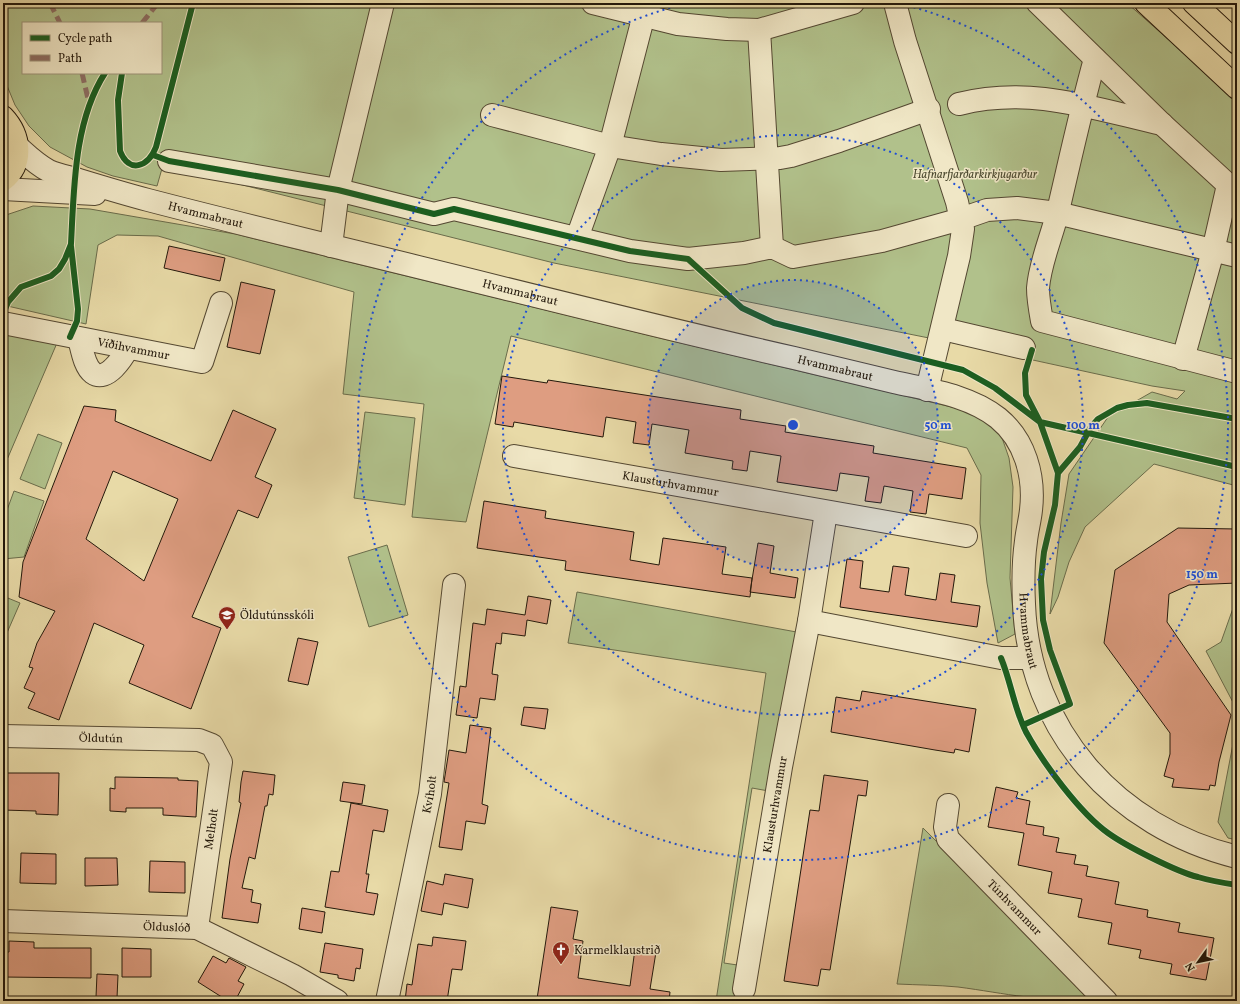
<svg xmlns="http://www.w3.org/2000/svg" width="1240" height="1004" font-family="Vollkorn,serif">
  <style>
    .green { fill: #b1c18b; stroke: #6a6c4b; fill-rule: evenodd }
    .building { fill: #de9d81; stroke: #23180b; fill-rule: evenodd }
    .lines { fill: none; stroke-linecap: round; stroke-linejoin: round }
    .minor-casing { stroke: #544832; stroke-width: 24 }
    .major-casing { stroke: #23180b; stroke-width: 24 }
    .highway-casing { stroke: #23180b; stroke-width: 24 }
    .minor { stroke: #f0e7c6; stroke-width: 22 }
    .major { stroke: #e8daa7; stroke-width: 22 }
    .highway { stroke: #e8daa7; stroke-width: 22 }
    .quiet { stroke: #8d6e63; stroke-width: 5; stroke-dasharray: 10 5; stroke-linecap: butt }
    .cycleway-casing { stroke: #f0e7c6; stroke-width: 8 }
    .cycleway { stroke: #1b5e20; stroke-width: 6 }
    .ring { fill: none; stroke: #1d4ed8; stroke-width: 2; stroke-dasharray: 2 4 }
    .labels { text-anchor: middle; stroke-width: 3; stroke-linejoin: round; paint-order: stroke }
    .park-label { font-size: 12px; font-style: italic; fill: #4e4b31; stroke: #f0e7c6 }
    .street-label { font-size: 12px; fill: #23180b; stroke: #f0e7c6 }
    .poi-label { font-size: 12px; fill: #23180b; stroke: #f0e7c6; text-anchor: start }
    .centre { fill: #1d4ed8; stroke: #f0e7c6; stroke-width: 2 }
    .ring-label { font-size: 12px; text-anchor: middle; font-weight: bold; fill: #1d4ed8; stroke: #f0e7c6; stroke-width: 3; stroke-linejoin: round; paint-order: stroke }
  </style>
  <rect width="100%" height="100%" fill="#e8daa7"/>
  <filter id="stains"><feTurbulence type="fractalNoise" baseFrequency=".005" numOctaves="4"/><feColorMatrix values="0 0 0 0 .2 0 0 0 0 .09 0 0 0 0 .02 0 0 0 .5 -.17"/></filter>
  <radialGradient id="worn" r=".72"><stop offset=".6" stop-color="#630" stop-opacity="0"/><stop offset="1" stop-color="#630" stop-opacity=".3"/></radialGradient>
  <!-- green -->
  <path class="green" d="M 3,3 L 1127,3 L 1237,100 L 1237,486 L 1154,464 L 1085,527 L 1069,562 L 1058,597 L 1050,614 L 1061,523 L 1069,474 L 1108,417 L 1152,392 L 1177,399 L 1185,391 L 1152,386 L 964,345 L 554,263 L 163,165 L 157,186 L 113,176 L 87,167 L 50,147 L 29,126 L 15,105 L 3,76 ZM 23,23 L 161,23 L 161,73 L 23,73 Z
    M 33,206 L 90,209 L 235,234 L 668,340 L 977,413 L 1000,432 L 1009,458 L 1013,487 L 1010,578 L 1015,634 L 998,643 L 987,583 L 980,523 L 981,475 L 967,448 L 511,336 L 466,522 L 412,517 L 424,404 L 343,394 L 354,292 L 158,236 L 117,235 L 98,245 L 86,324 L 3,305 L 3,216 Z
    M 3,322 L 60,336 L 3,469 L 3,391 L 6,388 L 3,385 Z
    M 365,412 L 415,418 L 405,505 L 354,498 Z
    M 38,434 L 62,443 L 45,489 L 20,479 Z
    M 14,491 L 44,501 L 24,557 L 3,559 L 3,521 Z
    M 387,545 L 408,615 L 369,627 L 348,557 Z
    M 577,592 L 802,633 L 774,792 L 752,788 L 724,963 L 744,966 L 737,1001 L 716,1001 L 766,673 L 568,643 Z
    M 3,596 L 20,603 L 3,642 Z
    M 1237,597 L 1237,710 L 1206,651 L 1221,642 Z
    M 1237,723 L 1237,840 L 1228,838 L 1218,822 Z
    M 923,828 L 1092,996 C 1045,1004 1005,993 958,987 C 938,985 917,985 897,984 Z"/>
  <!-- building -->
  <path class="building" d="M 169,246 L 225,258 L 220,281 L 164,268 Z
    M 241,282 L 275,290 L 260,354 L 227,347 Z
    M 502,376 L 547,383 L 548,380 L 741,410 L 740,419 L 786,426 L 785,432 L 874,446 L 873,453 L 966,468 L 962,499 L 929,494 L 926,514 L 910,512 L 913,491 L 884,486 L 881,503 L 865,501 L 869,477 L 840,473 L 837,491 L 777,482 L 781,456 L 750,451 L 747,471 L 732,469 L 733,461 L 685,453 L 689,430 L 652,424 L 649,445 L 633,443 L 636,422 L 606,417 L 603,437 L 514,422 L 513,427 L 495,424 Z
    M 84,406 L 116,410 L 115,421 L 211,461 L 233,410 L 276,429 L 255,477 L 272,485 L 258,518 L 238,510 L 192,617 L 221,628 L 191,709 L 129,683 L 144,645 L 94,623 L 59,720 L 28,708 L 35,693 L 24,688 L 33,668 L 29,667 L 37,643 L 55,611 L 19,597 L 23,562 ZM 113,471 L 178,499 L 144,581 L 86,539 Z
    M 484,501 L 546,511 L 545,518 L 634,532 L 630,560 L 659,565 L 663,538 L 726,547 L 722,574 L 752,578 L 750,597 L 565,570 L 566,561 L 477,548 Z
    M 1178,528 L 1237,529 L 1237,583 L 1189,585 L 1169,594 L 1167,622 L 1231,715 L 1219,762 L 1215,786 L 1210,785 L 1209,790 L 1172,787 L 1174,779 L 1164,776 L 1170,754 L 1170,733 L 1104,643 L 1115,570 Z
    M 758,543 L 774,546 L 770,573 L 798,578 L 795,598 L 750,592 Z
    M 847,559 L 863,561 L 860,588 L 889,592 L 893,566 L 909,568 L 905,595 L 936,600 L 940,573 L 955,575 L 951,602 L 980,606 L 977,627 L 840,607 Z
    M 528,596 L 551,600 L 547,624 L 527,620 L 525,636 L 502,633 L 501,644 L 496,643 L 492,674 L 498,675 L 495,700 L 480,698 L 477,718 L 456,715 L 460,686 L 466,687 L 473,623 L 485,625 L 487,609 L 525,615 Z
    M 298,638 L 318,642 L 308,685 L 288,681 Z
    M 862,691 L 976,709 L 969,752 L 955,749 L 954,753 L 935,750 L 831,732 L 836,697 L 860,701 Z
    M 524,707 L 548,709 L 545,729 L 521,725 Z
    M 470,725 L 491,728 L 482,804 L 488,806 L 485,824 L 466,821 L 462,850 L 439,847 L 449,783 L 444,782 L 449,750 L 466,753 Z
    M 243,771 L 275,775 L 273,795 L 269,794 L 267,806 L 265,806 L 255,859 L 249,857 L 242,888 L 253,890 L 251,902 L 261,904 L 258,923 L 222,918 L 230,859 L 241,803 L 239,802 L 241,782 Z
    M 3,773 L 59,773 L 58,815 L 36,814 L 36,811 L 3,810 Z
    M 824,775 L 868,781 L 866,796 L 858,795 L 830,970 L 821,969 L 818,986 L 784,981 L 810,810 L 819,811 Z
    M 115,777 L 178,778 L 178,780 L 198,781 L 196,817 L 163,815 L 163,808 L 126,808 L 126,812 L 110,811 L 110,788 L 115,789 Z
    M 343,782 L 365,785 L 362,804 L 340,801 Z
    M 996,787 L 1018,792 L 1016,798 L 1030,801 L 1026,824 L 1044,827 L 1043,835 L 1059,838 L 1056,852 L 1076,855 L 1074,864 L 1088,866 L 1086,876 L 1119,882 L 1115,904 L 1148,910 L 1147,917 L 1180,923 L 1178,932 L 1214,938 L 1206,980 L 1170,974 L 1172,964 L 1139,958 L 1141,950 L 1108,944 L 1112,923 L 1078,917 L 1082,899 L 1048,893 L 1052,872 L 1018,865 L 1024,833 L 988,827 Z
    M 351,803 L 388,810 L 384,832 L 373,830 L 366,874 L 369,874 L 366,892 L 378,894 L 374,915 L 325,907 L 331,871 L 339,872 Z
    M 21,853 L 56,854 L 56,884 L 20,883 Z
    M 85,858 L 117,858 L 118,885 L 85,886 Z
    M 150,861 L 185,862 L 185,893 L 149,892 Z
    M 445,874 L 473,879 L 468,908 L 444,903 L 442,915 L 421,911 L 427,881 L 443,885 Z
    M 551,907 L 578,911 L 573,939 L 583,941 L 578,978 L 630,986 L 635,949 L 656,952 L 650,989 L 670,992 L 669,1001 L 548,1001 L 537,999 Z
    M 302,908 L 325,912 L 322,933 L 299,929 Z
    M 433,937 L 466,941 L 462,970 L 452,969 L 447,1001 L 405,1001 L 407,984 L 412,985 L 418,944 L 432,946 Z
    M 9,941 L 34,942 L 34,948 L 91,948 L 91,978 L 3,977 L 3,952 L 9,952 Z
    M 325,943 L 363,949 L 360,969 L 356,968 L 354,981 L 338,978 L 338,975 L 320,972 Z
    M 122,948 L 151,949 L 151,977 L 122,977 Z
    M 213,956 L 226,963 L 229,958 L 246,967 L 238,981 L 244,984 L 235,1001 L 228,1001 L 198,982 Z
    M 97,974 L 118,975 L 117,998 L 96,997 Z"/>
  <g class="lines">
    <!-- minor casing -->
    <g class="minor-casing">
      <g id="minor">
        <path d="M 593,3 L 678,24 L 727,29 L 759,30 L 853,3"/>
        <path d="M 895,3 L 905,41 L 957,202 L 963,229 L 959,256 L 927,390"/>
        <path d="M 1038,3 L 1162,124 L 1237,193"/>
        <path d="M 759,30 L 772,247"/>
        <path d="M 1095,59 C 1081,109 1070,160 1058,211 C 1052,236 1040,262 1038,288 C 1038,299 1040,310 1042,321 L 1237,372"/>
        <path d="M 959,104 C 1031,86 1091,108 1162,124"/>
        <path d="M 492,115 L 610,146 L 661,154 L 721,160 L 780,158 L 791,156 L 839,141 L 929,109"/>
        <path id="s1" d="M 18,147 C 28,156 37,165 49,171 C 58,175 69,177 79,180 C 102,187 125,194 148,200 C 209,216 271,231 332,246 C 486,283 639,323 794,358 C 827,366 861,374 894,382 C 929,390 969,395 998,418 C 1025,440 1035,476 1031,510 C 1030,520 1027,531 1026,541 C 1023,562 1023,583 1024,604 C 1029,731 1116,827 1237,857"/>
        <path d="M 169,161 L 338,190 L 434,214 L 454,209 L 630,251 L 688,259 L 744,253 L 772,247 L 793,257 L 882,241 L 961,219 L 987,210 L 1017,208 L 1057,213 L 1237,256"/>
        <path d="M 3,189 L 95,194"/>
        <path d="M 577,238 L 610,146 L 647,3"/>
        <path d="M 331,246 L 338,190 L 383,3"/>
        <path id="s2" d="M 3,323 L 202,362 L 221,303"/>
        <path d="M 943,329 L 1024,348"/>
        <path d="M 79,339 C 82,349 84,366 93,373 C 107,383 123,357 128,348"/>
        <path d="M 1183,359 L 1213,251 L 1228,185"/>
        <path id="s3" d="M 514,456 L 966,536"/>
        <path d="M 809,621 L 1001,658 L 1031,658"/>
        <path id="s4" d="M 3,736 L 199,740 L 212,745 L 221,762 L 197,928"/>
        <path id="s5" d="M 948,805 L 945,827 L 948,839 L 1106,1001"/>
        <path id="s6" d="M 3,921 L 197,928 L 292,975 L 337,1001"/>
        <path id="s7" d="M 744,989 L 781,767 L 809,621 L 826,512"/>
        <path id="s8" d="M 387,1001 L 430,794 L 454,585"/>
      </g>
    </g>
    <!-- major casing -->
    <g class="major-casing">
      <path id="major" d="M 3,117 C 20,135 24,163 3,180"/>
    </g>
    <!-- highway casing -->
    <g class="highway-casing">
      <path id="highway" d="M 1146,3 L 1237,88
        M 1194,3 L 1237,43"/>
    </g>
    <!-- minor -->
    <use href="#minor" class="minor"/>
    <!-- major -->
    <use href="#major" class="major"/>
    <!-- highway -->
    <use href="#highway" class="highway"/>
    <!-- quiet -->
    <path class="quiet" d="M 50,3 L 60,23
      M 142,23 L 158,3
      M 82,73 L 89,103
      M 3,293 L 8,303"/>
    <!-- cycleway casing -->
    <g class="cycleway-casing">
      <path id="cycleway" d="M 122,73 L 118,100 L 120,151 C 129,174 148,167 156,147 L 193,3
        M 153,155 L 169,161 L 338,190 L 434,214 L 454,209 L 630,251 L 688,259 L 742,308 L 774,323 L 963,370 L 995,388 L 1040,422 L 1237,467
        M 3,314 L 8,302 L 21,287 L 51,276 L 59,269 L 65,259 L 71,244 C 74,188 74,121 105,73
        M 70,337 L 77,321 L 78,309 L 71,246
        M 1032,350 L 1025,373 L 1026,395 L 1040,422 L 1058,473
        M 1001,658 C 1011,682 1014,708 1026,732 C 1043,763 1080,813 1108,833 C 1126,846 1177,872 1198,877 C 1211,881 1224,883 1237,885
        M 1023,725 L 1070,704 L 1050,650 L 1043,620 L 1041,579 L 1044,552 L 1055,505 L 1058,473 L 1080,447 L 1091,427 L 1098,419 L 1117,408 L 1128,405 L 1147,403 L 1237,419"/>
    </g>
    <!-- cycleway -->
    <use href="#cycleway" class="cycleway"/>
  </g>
  <!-- distance rings -->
  <circle cx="793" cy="425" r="145" fill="#1d4ed8" fill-opacity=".12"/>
  <g class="ring">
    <circle cx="793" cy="425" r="145"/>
    <circle cx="793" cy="425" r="290"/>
    <path d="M902 4A435 435 0 1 1 684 4"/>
  </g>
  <!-- icons -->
  <defs>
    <g id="school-pin" transform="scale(0.9)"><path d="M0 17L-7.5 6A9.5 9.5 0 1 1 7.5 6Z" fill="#8f2418" stroke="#f0e7c6"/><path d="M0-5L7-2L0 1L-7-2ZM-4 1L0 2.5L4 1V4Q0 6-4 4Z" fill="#fff"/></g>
    <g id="church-pin" transform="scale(0.9)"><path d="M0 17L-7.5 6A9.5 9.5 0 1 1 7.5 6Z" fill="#8f2418" stroke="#f0e7c6"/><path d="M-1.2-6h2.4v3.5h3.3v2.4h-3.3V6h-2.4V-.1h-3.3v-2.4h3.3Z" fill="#fff"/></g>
  </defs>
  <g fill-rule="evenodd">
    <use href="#school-pin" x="227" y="615"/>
    <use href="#church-pin" x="561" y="950"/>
  </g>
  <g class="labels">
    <!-- park labels -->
    <g class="park-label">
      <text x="975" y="178">Hafnarfjarðarkirkjugarður</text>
    </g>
    <!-- street labels -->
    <g class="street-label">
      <text dy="4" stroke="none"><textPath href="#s1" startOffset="202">Hvammabraut</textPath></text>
      <text dy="4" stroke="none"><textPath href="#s1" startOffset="526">Hvammabraut</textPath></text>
      <text dy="4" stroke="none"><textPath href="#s2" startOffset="133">Víðihvammur</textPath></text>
      <text dy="4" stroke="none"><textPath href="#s1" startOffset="850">Hvammabraut</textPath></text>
      <text dy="4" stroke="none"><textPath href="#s3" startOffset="159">Klausturhvammur</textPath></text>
      <text dy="4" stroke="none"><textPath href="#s1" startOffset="1245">Hvammabraut</textPath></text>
      <text dy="4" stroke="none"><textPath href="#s4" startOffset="98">Öldutún</textPath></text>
      <text dy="4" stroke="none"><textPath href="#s8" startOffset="211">Kvíholt</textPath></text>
      <text dy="4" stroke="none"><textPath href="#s7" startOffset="187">Klausturhvammur</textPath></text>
      <text transform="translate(211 829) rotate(-82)" y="4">Melholt</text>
      <text dy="4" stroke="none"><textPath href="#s5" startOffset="130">Túnhvammur</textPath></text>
      <text dy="4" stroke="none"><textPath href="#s6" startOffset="164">Ölduslóð</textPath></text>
    </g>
    <!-- poi labels -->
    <g class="poi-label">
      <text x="240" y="619">Öldutúnsskóli</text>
      <text x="574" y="954">Karmelklaustrið</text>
    </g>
  </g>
  <circle cx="793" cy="425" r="6" class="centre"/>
  <g class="ring-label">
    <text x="938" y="429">50 m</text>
    <text x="1083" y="429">100 m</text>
    <text x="1202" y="578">150 m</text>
  </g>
  <!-- margin -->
  <rect width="1240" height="1004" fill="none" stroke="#e8daa7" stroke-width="16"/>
  <rect x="4" y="4" width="1232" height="996" fill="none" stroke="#23180b" stroke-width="2"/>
  <rect x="8" y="8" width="1224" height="988" fill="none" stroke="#23180b"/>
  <!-- legend -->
  <rect x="22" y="22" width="140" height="52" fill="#f0e7c6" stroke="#9e947b"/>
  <rect x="30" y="35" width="20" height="6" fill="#1b5e20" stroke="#9e947b"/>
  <text x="58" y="42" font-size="12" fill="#23180b">Cycle path</text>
  <rect x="30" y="55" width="20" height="6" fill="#8d6e63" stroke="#9e947b"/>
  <text x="58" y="62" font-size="12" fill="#23180b">Path</text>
  <!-- north arrow -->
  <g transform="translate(1198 962) rotate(237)" stroke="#f0e7c6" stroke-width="3" paint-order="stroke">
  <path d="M0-3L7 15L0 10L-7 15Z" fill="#23180b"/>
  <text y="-6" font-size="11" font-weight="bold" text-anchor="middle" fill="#23180b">N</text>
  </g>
  <rect width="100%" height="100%" filter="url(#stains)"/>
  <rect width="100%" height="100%" fill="url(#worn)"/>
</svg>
